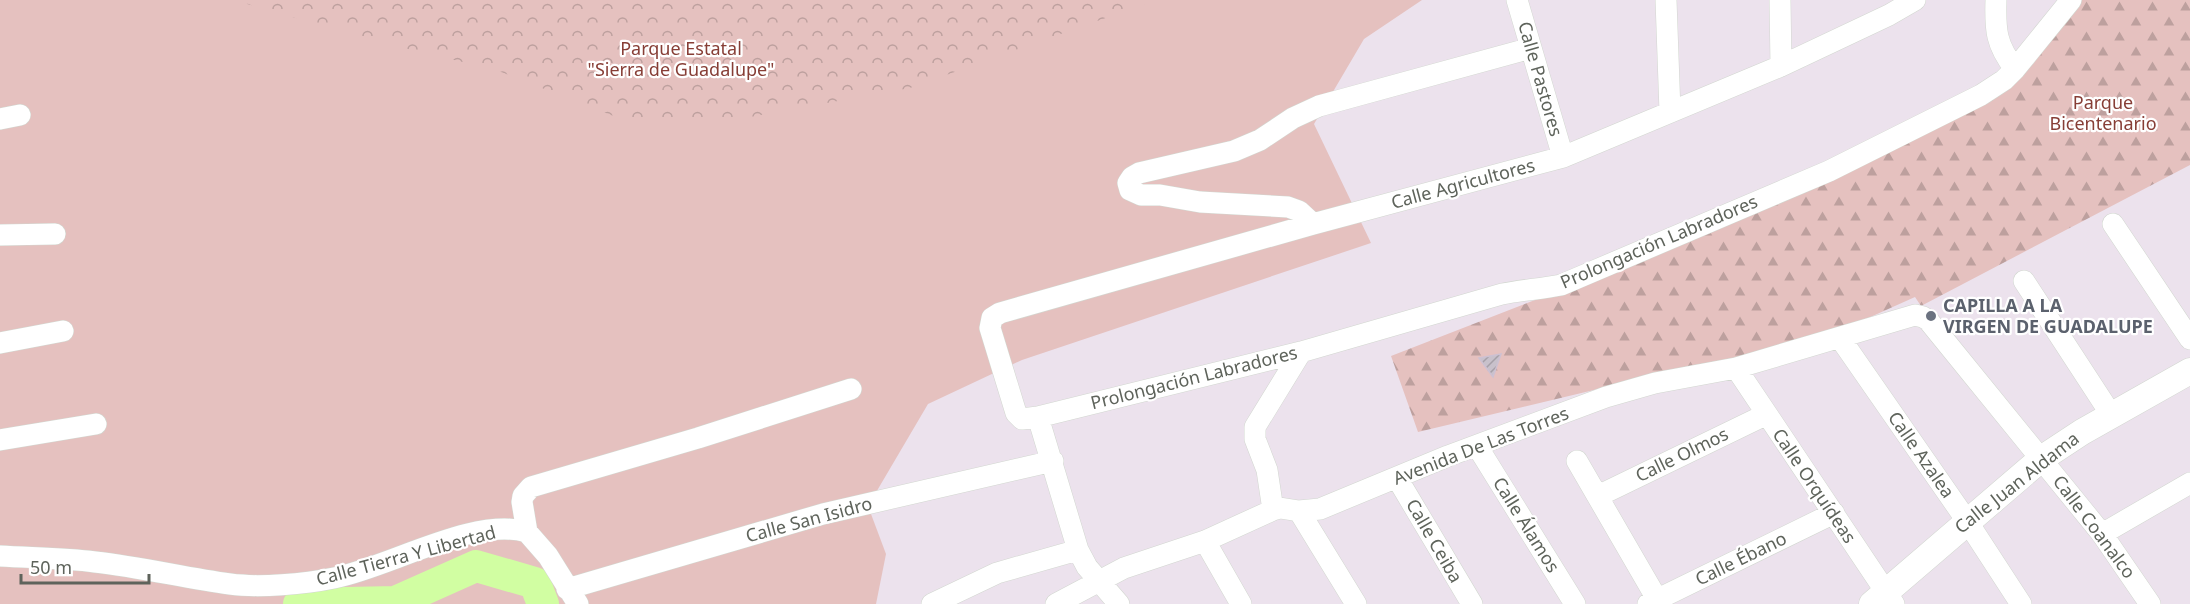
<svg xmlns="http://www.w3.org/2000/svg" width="2190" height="604" font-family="'Noto Sans',sans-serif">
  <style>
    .green { fill: #e5c1bf }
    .forest { fill: url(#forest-firs) }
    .park { fill: url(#park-crowns) }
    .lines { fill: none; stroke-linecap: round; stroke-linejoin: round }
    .river { stroke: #d1fea2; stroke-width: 32 }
    .building { fill: url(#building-hatch); stroke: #cdc1d2; stroke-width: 1.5 }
    .minor-casing { stroke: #d2d7d0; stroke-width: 22 }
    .tertiary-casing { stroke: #d2d7d0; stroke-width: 27 }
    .minor { stroke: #fff; stroke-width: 21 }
    .tertiary { stroke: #fff; stroke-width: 26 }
    .worship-dot { fill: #6b7280; stroke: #fff; stroke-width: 2 }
    .labels { text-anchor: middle; stroke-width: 4.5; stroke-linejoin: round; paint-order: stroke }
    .park-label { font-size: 18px; fill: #873e36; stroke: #fff }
    .street-label { font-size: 18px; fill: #5e635b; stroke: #fff }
    .worship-label { font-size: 18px; font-weight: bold; fill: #5b616d; stroke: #fff; text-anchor: start }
  </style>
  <defs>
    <pattern id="forest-firs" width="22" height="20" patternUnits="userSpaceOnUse" patternTransform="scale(1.5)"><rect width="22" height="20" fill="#e5c1bf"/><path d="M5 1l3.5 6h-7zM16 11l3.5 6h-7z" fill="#bda09e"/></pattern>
    <pattern id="park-crowns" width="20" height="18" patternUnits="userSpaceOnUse" patternTransform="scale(1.5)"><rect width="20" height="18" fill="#e5c1bf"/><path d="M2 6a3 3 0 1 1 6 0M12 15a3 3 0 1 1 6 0" fill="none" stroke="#bda09e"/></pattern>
    <pattern id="building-hatch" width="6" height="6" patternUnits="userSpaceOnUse" patternTransform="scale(1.5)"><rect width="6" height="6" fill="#c8c1cb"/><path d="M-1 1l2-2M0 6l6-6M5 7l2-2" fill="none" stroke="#a6a0a8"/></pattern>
  </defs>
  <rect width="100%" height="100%" fill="#ece2ed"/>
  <!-- green -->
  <path class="green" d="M 0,0 L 1422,0 L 1364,39 L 1314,124 L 1371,243 L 1022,360 L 928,404 L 868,506 L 886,554 L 876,604 L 0,604 Z"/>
  <!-- forest -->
  <path class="forest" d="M 2082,0 L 2190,0 L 2190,165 L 1921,306 L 1915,297 L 1837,332 L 1736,361 L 1619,384 L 1418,432 L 1391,356 L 1715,230 L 2006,89 L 2033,64 Z"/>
  <!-- park -->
  <path class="park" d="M 233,0 L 1156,0 L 910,88 L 733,120 L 616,117 L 496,70 L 383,43 Z"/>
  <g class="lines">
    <!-- river -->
    <path class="river" d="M 299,604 L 395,602 L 476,566 L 535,583 L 543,604"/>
  </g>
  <!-- building -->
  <path class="building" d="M 1501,354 L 1493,377 L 1479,358 Z"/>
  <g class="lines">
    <!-- minor casing -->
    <g class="minor-casing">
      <path id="minor" d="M 1517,0 L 1563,157
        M 1666,0 L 1670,112
        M 1780,0 L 1781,66
        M 1915,0 L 1889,15 L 1781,66 L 1563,157 L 1313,224 L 1000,313 L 992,318 L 990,328 L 1016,413 L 1022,419 L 1038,417 L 1301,352 L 1502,294 C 1522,290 1541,289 1561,285 L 1829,171 L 1981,95 L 2004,80 L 2015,69 L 2071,0
        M 1996,0 C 1995,30 1996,45 2015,69
        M 0,119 L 20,115
        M 1313,224 L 1299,211 L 1288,207 L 1200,202 L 1160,195 L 1141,195 L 1130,190 L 1128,183 L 1132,177 L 1139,173 L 1234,151 L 1260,140 L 1293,118 L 1319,106 L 1531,48
        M 2113,224 L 2190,339
        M 0,235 L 55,234
        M 2024,281 L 2112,416
        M 1840,338 L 1967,521 L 2021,604
        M 0,343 L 63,331
        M 1736,368 L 1894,604
        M 1038,417 L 1078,550 L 1087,567 L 1119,604
        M 0,440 L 96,424
        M 1477,446 L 1575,604
        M 1577,461 L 1657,599
        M 1397,478 L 1472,604
        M 1598,496 L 1765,415
        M 1273,510 L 1267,470 L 1255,439 L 1255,427 L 1301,352
        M 1299,511 L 1356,604
        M 2102,534 L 2190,483
        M 1205,541 L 1241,604
        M 0,556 C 32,558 64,558 95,562 C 141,567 185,578 230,584 C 259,588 305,584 334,578 C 388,568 474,516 527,532
        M 567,589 L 823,514 L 1053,461
        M 578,604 L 548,556 L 527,532 L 522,502 L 523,496 L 531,487 L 698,438 L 851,389
        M 932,604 L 997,573 L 1078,550
        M 1056,604 L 1124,568 L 1205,541 L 1273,510 L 1280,508 L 1299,511 L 1320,509 L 1448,456 L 1606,397 L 1655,383 L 1736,368 L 1915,315 L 1923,317 L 1928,320 L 2102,534 L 2150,604
        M 1648,604 L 1834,513"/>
    </g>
    <!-- tertiary casing -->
    <g class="tertiary-casing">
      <path id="tertiary" d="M 1872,604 L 2041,459 L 2082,432 L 2190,371"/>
    </g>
    <!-- minor -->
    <use href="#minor" class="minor"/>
    <!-- tertiary -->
    <use href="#tertiary" class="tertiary"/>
  </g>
  <!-- markers -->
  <circle class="worship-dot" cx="1931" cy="316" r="6"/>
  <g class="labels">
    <!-- park labels -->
    <g class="park-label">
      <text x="681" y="55">Parque Estatal<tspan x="681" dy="21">"Sierra de Guadalupe"</tspan></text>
      <text x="2103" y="109">Parque<tspan x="2103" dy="21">Bicentenario</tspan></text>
    </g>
    <!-- street labels -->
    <g class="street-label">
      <text transform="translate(1540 79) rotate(74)" y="6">Calle Pastores</text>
      <text transform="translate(1463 184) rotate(-15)" y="6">Calle Agricultores</text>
      <text transform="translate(1659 242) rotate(-23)" y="6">Prolongación Labradores</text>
      <text transform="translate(1194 378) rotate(-14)" y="6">Prolongación Labradores</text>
      <text transform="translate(1481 446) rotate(-21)" y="6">Avenida De Las Torres</text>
      <text transform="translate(1682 455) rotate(-26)" y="6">Calle Olmos</text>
      <text transform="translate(1921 455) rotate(55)" y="6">Calle Azalea</text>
      <text transform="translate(2017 483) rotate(-38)" y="6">Calle Juan Aldama</text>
      <text transform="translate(1814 486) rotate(56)" y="6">Calle Orquídeas</text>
      <text transform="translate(809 520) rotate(-15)" y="6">Calle San Isidro</text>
      <text transform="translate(1526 525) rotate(58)" y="6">Calle Álamos</text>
      <text transform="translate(2094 527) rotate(53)" y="6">Calle Coanalco</text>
      <text transform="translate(1434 541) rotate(60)" y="6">Calle Ceiba</text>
      <text transform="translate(406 556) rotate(-15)" y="6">Calle Tierra Y Libertad</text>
      <text transform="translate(1741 559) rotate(-26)" y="6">Calle Ébano</text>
    </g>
    <!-- worship labels -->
    <g class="worship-label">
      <text x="1943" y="312">CAPILLA A LA<tspan x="1943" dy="21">VIRGEN DE GUADALUPE</tspan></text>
    </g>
  </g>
  <!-- scale -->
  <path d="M21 574v9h128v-9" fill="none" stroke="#5e635b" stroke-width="3"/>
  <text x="30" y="574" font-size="18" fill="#5e635b" stroke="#ffffff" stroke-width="4.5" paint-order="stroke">50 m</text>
</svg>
